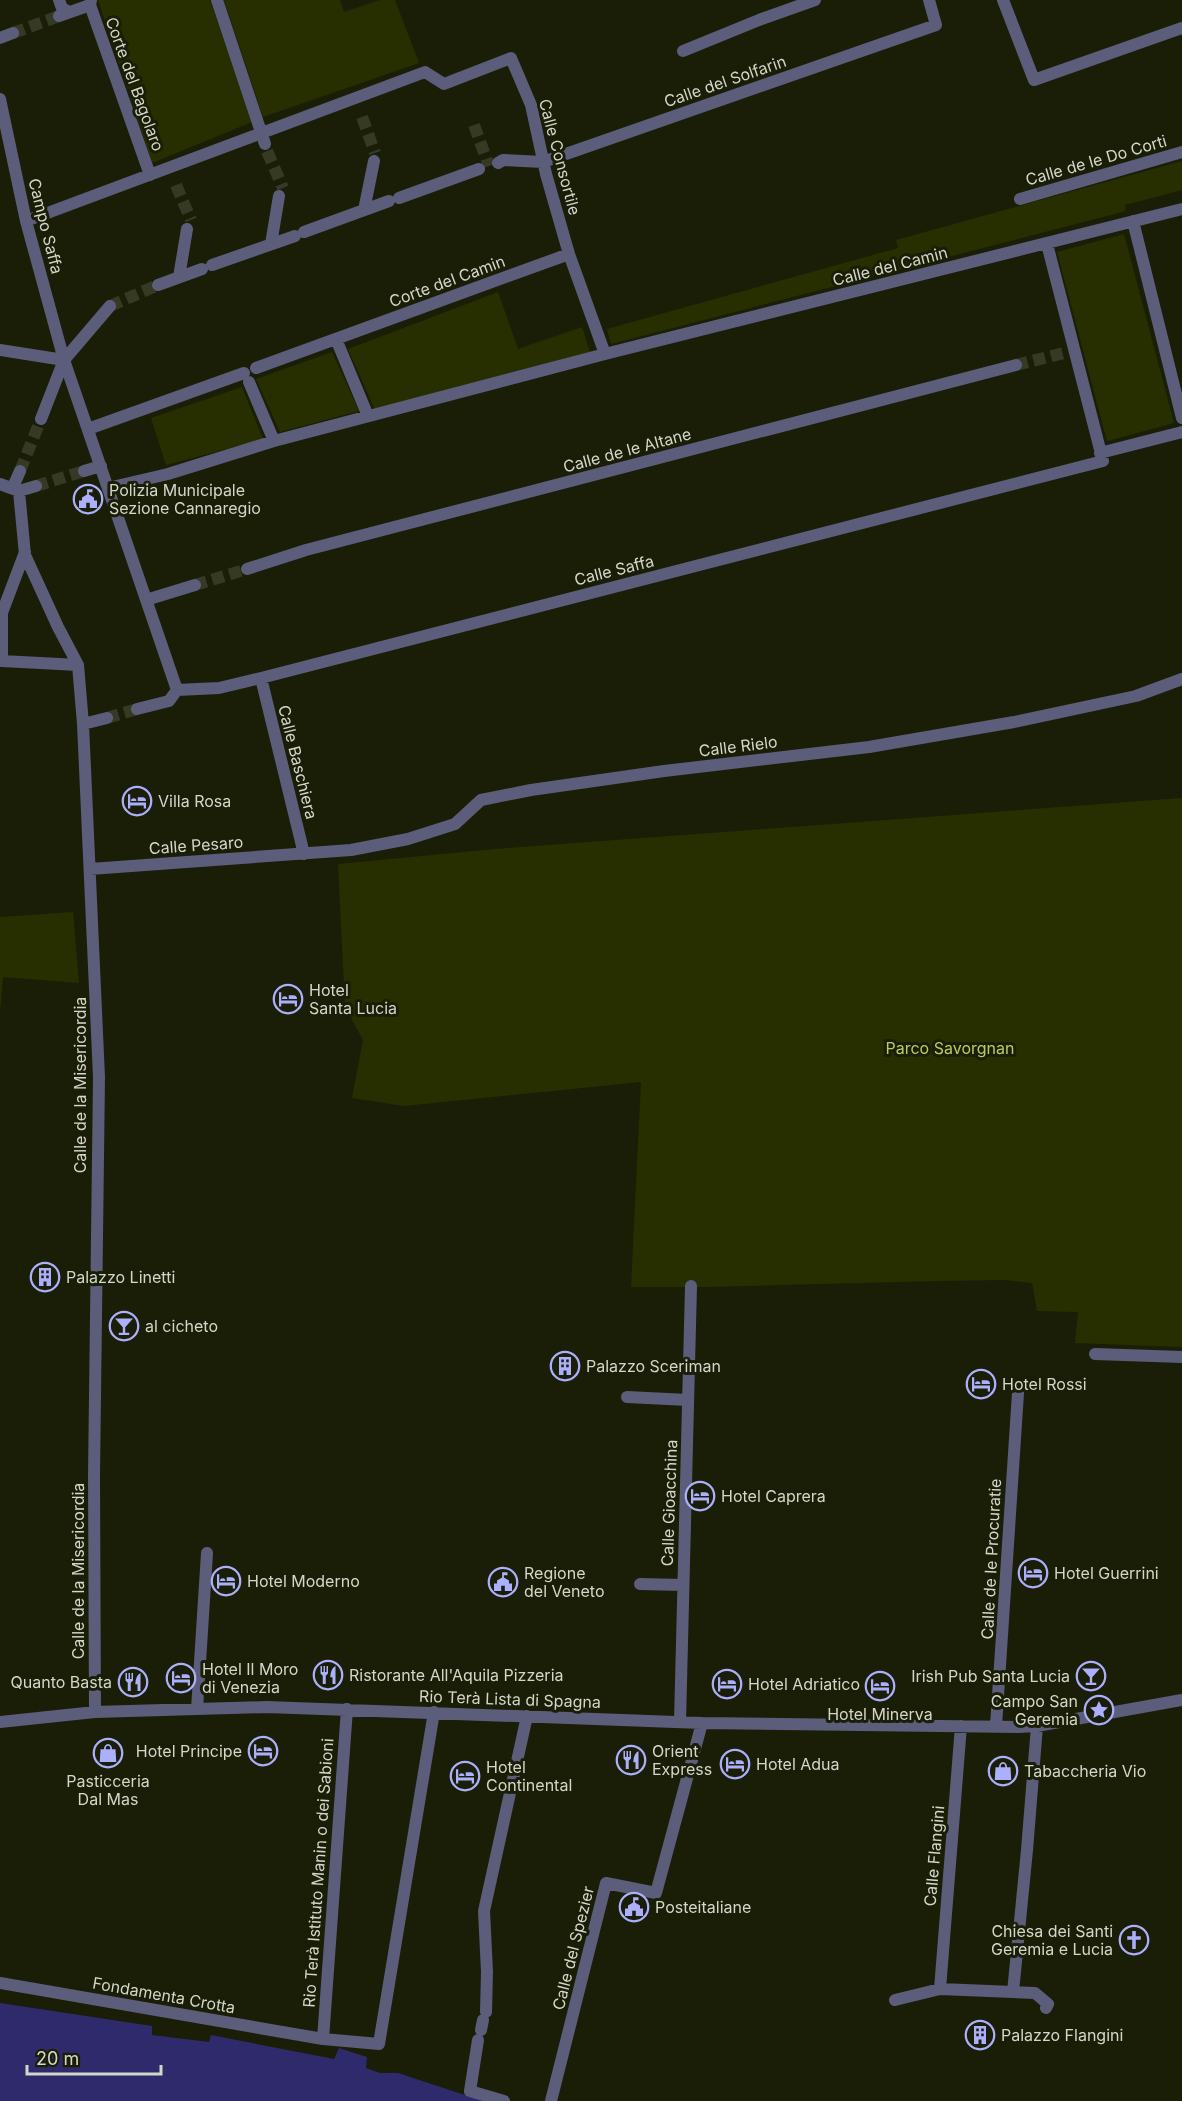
<svg xmlns="http://www.w3.org/2000/svg" width="1182" height="2101" font-family="Inter,sans-serif">
  <style>
    .green { fill: #272f00 }
    .water { fill: #2f2a6b }
    .lines { fill: none; stroke-linecap: round; stroke-linejoin: round }
    .pedestrian-tunnel { stroke: #363a24; stroke-width: 12; stroke-dasharray: 12 6; stroke-linecap: butt }
    .pedestrian { stroke: #5b5d7b; stroke-width: 12 }
    .labels { text-anchor: middle; stroke-width: 6; stroke-linejoin: round; paint-order: stroke }
    .street-label { font-size: 16px; fill: #d3d7c9; stroke: #1a1e07 }
    .poi-label { font-size: 16px; fill: #d3d7c9; stroke: #1a1e07; text-anchor: start }
    .park-label { font-size: 16px; fill: #b9cd5e; stroke: #1a1e07 }
  </style>
  <rect width="100%" height="100%" fill="#1a1e07"/>
  <!-- green -->
  <path class="green" d="M 98,0 L 210,0 L 252,122 L 152,163 Z
    M 224,0 L 340,0 L 344,12 L 380,0 L 395,0 L 419,63 L 263,117 Z
    M 1182,161 L 1182,190 L 1125,205 L 1126,211 L 611,344 L 607,329 L 898,248 L 896,240 Z
    M 1124,234 L 1174,423 L 1107,441 L 1057,252 Z
    M 498,292 L 518,349 L 582,327 L 590,352 L 375,410 L 348,349 Z
    M 332,352 L 359,411 L 280,432 L 256,379 Z
    M 242,387 L 263,439 L 166,465 L 151,418 Z
    M 1182,798 L 1182,1347 L 1075,1343 L 1078,1312 L 1037,1311 L 1032,1283 L 1006,1280 L 938,1281 L 707,1287 L 631,1287 L 641,1082 L 404,1106 L 352,1098 L 363,1040 L 345,1007 L 338,864 L 495,849 Z
    M 73,912 L 79,983 L 3,977 L 0,1013 L 0,917 Z"/>
  <!-- water -->
  <path class="water" d="M 0,2003 L 152,2026 L 152,2035 L 209,2042 L 211,2035 L 334,2059 L 339,2048 L 367,2057 L 366,2068 L 380,2073 L 398,2073 L 483,2101 L 0,2101 Z"/>
  <g class="lines">
    <!-- pedestrian-tunnel -->
    <path class="pedestrian-tunnel" d="M 13,33 L 59,16
      M 362,117 L 375,153
      M 474,125 L 489,166
      M 267,151 L 283,188
      M 176,185 L 191,220
      M 110,306 L 158,285
      M 1016,365 L 1068,352
      M 20,471 L 41,419
      M 36,486 L 84,471
      M 195,585 L 247,569
      M 107,718 L 137,709"/>
    <!-- pedestrian -->
    <path class="pedestrian" d="M 59,0 L 63,11 L 66,10
      M 217,0 L 265,144
      M 1003,0 L 1034,80 L 1182,28
      M 90,5 L 150,175
      M 59,16 L 90,5 L 91,0
      M 0,38 L 13,33
      M 683,51 L 759,20 L 815,0
      M 0,99 L 26,221 L 64,360 L 177,690
      M 498,163 L 503,160 L 543,162 L 936,25 L 929,0
      M 399,198 L 479,169
      M 1020,199 L 1182,152
      M 364,210 L 374,161
      M 26,221 L 425,72 L 444,84 L 511,58 L 531,105 L 546,174 L 569,254 L 605,354
      M 1133,221 L 1182,418
      M 304,232 L 389,201
      M 271,244 L 279,196
      M 212,265 L 295,236
      M 179,277 L 187,229
      M 158,285 L 202,269
      M 336,339 L 368,416
      M 0,350 L 64,360
      M 256,368 L 569,254
      M 249,382 L 274,441
      M 41,419 L 64,360 L 110,306
      M 88,429 L 244,373
      M 1100,453 L 1182,432
      M 84,471 L 101,466
      M 0,484 L 19,491 L 25,555 L 58,627 L 78,665 L 83,724 L 99,1077 L 94,1476 L 95,1712
      M 13,487 L 20,471
      M 108,488 L 168,474 L 274,441 L 605,354 L 1182,209
      M 19,491 L 36,486
      M 25,552 L 2,613 L 2,661 L 78,665
      M 247,569 L 306,550 L 1016,365
      M 146,600 L 195,585
      M 261,678 L 304,854
      M 177,690 L 219,688 L 261,678 L 1103,461 L 1047,244
      M 137,709 L 169,701 L 177,690
      M 83,724 L 107,718
      M 90,869 L 351,850 L 408,839 L 455,824 L 481,800 L 531,790 L 664,771 L 869,747 L 1014,722 L 1136,696 L 1182,679
      M 1095,1354 L 1182,1357
      M 627,1397 L 688,1400
      M 640,1584 L 683,1585
      M 197,1709 L 207,1553
      M 0,1722 L 95,1712 L 267,1707 L 702,1723 L 1018,1727 L 1037,1726 L 1182,1700
      M 680,1722 L 691,1286
      M 996,1726 L 1018,1393
      M 1037,1726 L 1027,1850 L 1013,1992 L 1035,1993 L 1048,2004 L 1046,2008
      M 0,1983 L 323,2039 L 379,2044 L 434,1712
      M 940,1989 L 961,1726
      M 895,2000 L 940,1989 L 1013,1992
      M 486,2012 L 487,1972 L 484,1911 L 527,1716
      M 481,2030 L 483,2020
      M 323,2039 L 347,1709
      M 478,2040 L 470,2091 L 504,2101
      M 551,2101 L 606,1883 L 656,1893 L 702,1723"/>
  </g>
  <!-- icons -->
  <defs>
    <g id="civic-ring" transform="scale(1.5)"><circle r="9.5" fill="#1a1e07" stroke="#acaffb" stroke-width="1.5"/><path d="M-.6-6.5H3V-4.5H.6V-3L4-1V1h2V6H-6V1h2V-1L-.6-3ZM-1.2 2.5V6h2.4V2.5Z" fill="#acaffb"/></g>
    <g id="hotel-ring" transform="scale(1.5)"><circle r="9.5" fill="#1a1e07" stroke="#acaffb" stroke-width="1.5"/><path d="M-6-4.5h1.5V1H6V5H4.5V3h-9V5H-6ZM-4 0a1.8 1.8 0 1 1 3.6 0ZM.5 0V-2.5h3Q6-2.5 6 0Z" fill="#acaffb"/></g>
    <g id="building-ring" transform="scale(1.5)"><circle r="9.5" fill="#1a1e07" stroke="#acaffb" stroke-width="1.5"/><path d="M-4-6H4V6H1V3H-1V6H-4ZM-2.5-4.3h1.7v1.8h-1.7ZM.8-4.3h1.7v1.8H.8ZM-2.5-1h1.7V.8h-1.7ZM.8-1h1.7V.8H.8Z" fill="#acaffb"/></g>
    <g id="bar-ring" transform="scale(1.5)"><circle r="9.5" fill="#1a1e07" stroke="#acaffb" stroke-width="1.5"/><path d="M-6-5H6L.8 .8V4.5H3.5V6h-7V4.5H-.8V.8Z" fill="#acaffb"/></g>
    <g id="restaurant-ring" transform="scale(1.5)"><circle r="9.5" fill="#1a1e07" stroke="#acaffb" stroke-width="1.5"/><path d="M-5-6h1v4h1v-4h1v4h1v-4h1v5L-1.5 .5V6h-2V.5L-5-1ZM5-6V6H3V1.5H1.5Q1.5-4 5-6Z" fill="#acaffb"/></g>
    <g id="sight-ring" transform="scale(1.5)"><circle r="9.5" fill="#1a1e07" stroke="#acaffb" stroke-width="1.5"/><path d="M0-6L1.8-2.2L6-1.7L2.9 1.2L3.7 5.4L0 3.3L-3.7 5.4L-2.9 1.2L-6-1.7L-1.8-2.2Z" fill="#acaffb"/></g>
    <g id="shop-ring" transform="scale(1.5)"><circle r="9.5" fill="#1a1e07" stroke="#acaffb" stroke-width="1.5"/><path d="M-5-2.5h2.3a2.7 3.5 0 0 1 5.4 0H5L5.5 6h-11ZM-1.5-2.5h3a1.5 2.3 0 0 0-3 0Z" fill="#acaffb"/></g>
    <g id="church-ring" transform="scale(1.5)"><circle r="9.5" fill="#1a1e07" stroke="#acaffb" stroke-width="1.5"/><path d="M-1.2-6h2.4v3.5h3.3v2.4h-3.3V6h-2.4V-.1h-3.3v-2.4h3.3Z" fill="#acaffb"/></g>
  </defs>
  <g fill-rule="evenodd">
    <use href="#civic-ring" x="88" y="499"/>
    <use href="#hotel-ring" x="137" y="801"/>
    <use href="#hotel-ring" x="288" y="999"/>
    <use href="#building-ring" x="45" y="1277"/>
    <use href="#bar-ring" x="124" y="1326"/>
    <use href="#building-ring" x="565" y="1366"/>
    <use href="#hotel-ring" x="981" y="1384"/>
    <use href="#hotel-ring" x="700" y="1496"/>
    <use href="#hotel-ring" x="1033" y="1573"/>
    <use href="#hotel-ring" x="226" y="1581"/>
    <use href="#civic-ring" x="503" y="1582"/>
    <use href="#restaurant-ring" x="328" y="1675"/>
    <use href="#bar-ring" x="1091" y="1676"/>
    <use href="#hotel-ring" x="181" y="1678"/>
    <use href="#restaurant-ring" x="133" y="1682"/>
    <use href="#hotel-ring" x="727" y="1684"/>
    <use href="#hotel-ring" x="880" y="1686"/>
    <use href="#sight-ring" x="1099" y="1710"/>
    <use href="#hotel-ring" x="263" y="1751"/>
    <use href="#shop-ring" x="108" y="1753"/>
    <use href="#restaurant-ring" x="631" y="1760"/>
    <use href="#hotel-ring" x="735" y="1764"/>
    <use href="#shop-ring" x="1003" y="1771"/>
    <use href="#hotel-ring" x="465" y="1776"/>
    <use href="#civic-ring" x="634" y="1907"/>
    <use href="#church-ring" x="1134" y="1940"/>
    <use href="#building-ring" x="980" y="2035"/>
  </g>
  <g class="labels">
    <!-- street labels -->
    <g class="street-label">
      <text transform="translate(725 81) rotate(-19)" y="6">Calle del Solfarin</text>
      <text transform="translate(135 84) rotate(70)" y="6">Corte del Bagolaro</text>
      <text transform="translate(560 157) rotate(75)" y="6">Calle Consortile</text>
      <text transform="translate(1096 160) rotate(-16)" y="6">Calle de le Do Corti</text>
      <text transform="translate(46 226) rotate(76)" y="6">Campo Saffa</text>
      <text transform="translate(890 266) rotate(-14)" y="6">Calle del Camin</text>
      <text transform="translate(447 281) rotate(-20)" y="6">Corte del Camin</text>
      <text transform="translate(627 450) rotate(-15)" y="6">Calle de le Altane</text>
      <text transform="translate(614 570) rotate(-14)" y="6">Calle Saffa</text>
      <text transform="translate(738 746) rotate(-7)" y="6">Calle Rielo</text>
      <text transform="translate(298 762) rotate(76)" y="6">Calle Baschiera</text>
      <text transform="translate(196 845) rotate(-4)" y="6">Calle Pesaro</text>
      <text transform="translate(80 1085) rotate(-90)" y="6">Calle de la Misericordia</text>
      <text transform="translate(669 1503) rotate(-88)" y="6">Calle Gioacchina</text>
      <text transform="translate(991 1559) rotate(-87)" y="6">Calle de le Procuratie</text>
      <text transform="translate(78 1571) rotate(-90)" y="6">Calle de la Misericordia</text>
      <text transform="translate(510 1699) rotate(2)" y="6">Rio Terà Lista di Spagna</text>
      <text transform="translate(934 1856) rotate(-85)" y="6">Calle Flangini</text>
      <text transform="translate(318 1873) rotate(-86)" y="6">Rio Terà Istituto Manin o dei Sabioni</text>
      <text transform="translate(573 1948) rotate(-76)" y="6">Calle del Spezier</text>
      <text transform="translate(164 1995) rotate(10)" y="6">Fondamenta Crotta</text>
    </g>
    <!-- poi labels -->
    <g class="poi-label">
      <text x="109" y="496">Polizia Municipale<tspan x="109" dy="18">Sezione Cannaregio</tspan></text>
      <text x="158" y="807">Villa Rosa</text>
      <text x="309" y="996">Hotel<tspan x="309" dy="18">Santa Lucia</tspan></text>
      <text x="66" y="1283">Palazzo Linetti</text>
      <text x="145" y="1332">al cicheto</text>
      <text x="586" y="1372">Palazzo Sceriman</text>
      <text x="1002" y="1390">Hotel Rossi</text>
      <text x="721" y="1502">Hotel Caprera</text>
      <text x="524" y="1579">Regione<tspan x="524" dy="18">del Veneto</tspan></text>
      <text x="1054" y="1579">Hotel Guerrini</text>
      <text x="247" y="1587">Hotel Moderno</text>
      <text x="202" y="1675">Hotel Il Moro<tspan x="202" dy="18">di Venezia</tspan></text>
      <text x="349" y="1681">Ristorante All'Aquila Pizzeria</text>
      <text x="1070" y="1682" text-anchor="end">Irish Pub Santa Lucia</text>
      <text x="112" y="1688" text-anchor="end">Quanto Basta</text>
      <text x="748" y="1690">Hotel Adriatico</text>
      <text x="1078" y="1707" text-anchor="end">Campo San<tspan x="1078" dy="18">Geremia</tspan></text>
      <text x="880" y="1720" text-anchor="middle">Hotel Minerva</text>
      <text x="242" y="1757" text-anchor="end">Hotel Principe</text>
      <text x="652" y="1757">Orient<tspan x="652" dy="18">Express</tspan></text>
      <text x="756" y="1770">Hotel Adua</text>
      <text x="486" y="1773">Hotel<tspan x="486" dy="18">Continental</tspan></text>
      <text x="1024" y="1777">Tabaccheria Vio</text>
      <text x="108" y="1787" text-anchor="middle">Pasticceria<tspan x="108" dy="18">Dal Mas</tspan></text>
      <text x="655" y="1913">Posteitaliane</text>
      <text x="1113" y="1937" text-anchor="end">Chiesa dei Santi<tspan x="1113" dy="18">Geremia e Lucia</tspan></text>
      <text x="1001" y="2041">Palazzo Flangini</text>
    </g>
    <!-- park labels -->
    <g class="park-label">
      <text x="950" y="1054">Parco Savorgnan</text>
    </g>
  </g>
  <!-- scale -->
  <path d="M27 2065v9h134v-9" fill="none" stroke="#d3d7c9" stroke-width="3"/>
  <text x="36" y="2065" font-size="18" fill="#d3d7c9" stroke="#1a1e07" stroke-width="4.5" paint-order="stroke">20 m</text>
</svg>
